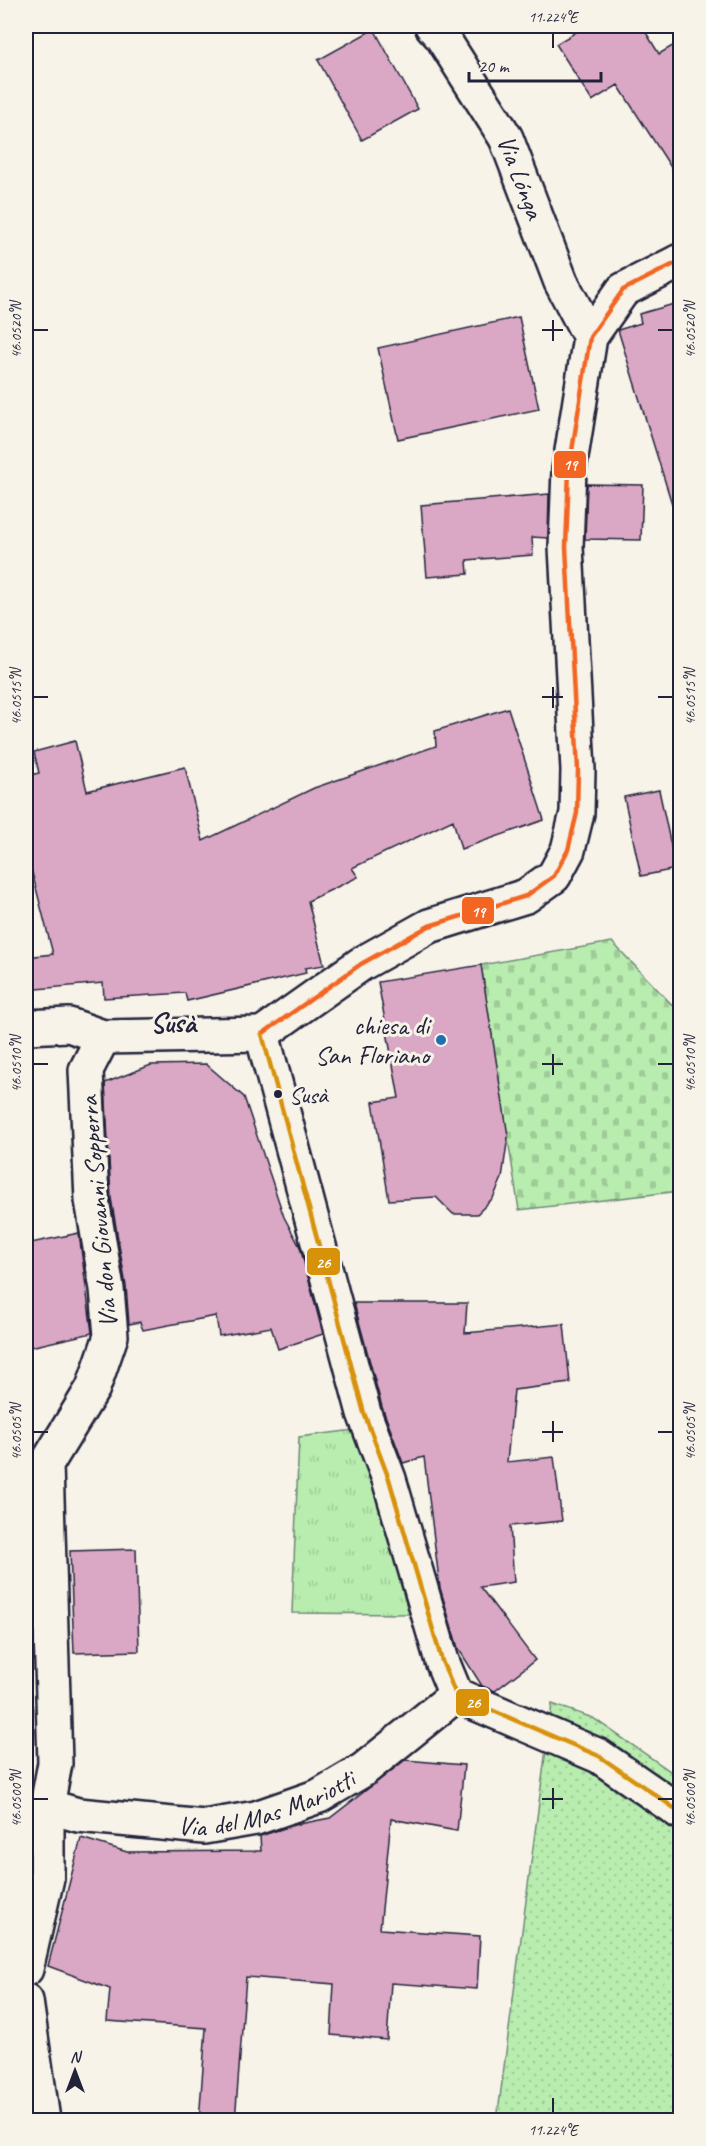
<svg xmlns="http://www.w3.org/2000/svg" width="706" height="2146" font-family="Caveat,sans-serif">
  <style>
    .grass { fill: url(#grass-dots); stroke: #6d8875; stroke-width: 1.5 }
    .cemetery { fill: url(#cemetery-stones); stroke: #6d8875; stroke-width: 1.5 }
    .park { fill: url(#park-tufts); stroke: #6d8875; stroke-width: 1.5 }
    .building { fill: #daa8c5; stroke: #22223b; stroke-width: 1.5 }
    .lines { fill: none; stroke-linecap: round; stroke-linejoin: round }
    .minor-casing { stroke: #22223b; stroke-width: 38 }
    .minor { stroke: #f7f3e8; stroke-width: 33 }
    .bus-1-casing { stroke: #f7f3e8; stroke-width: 9 }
    .bus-2-casing { stroke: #f7f3e8; stroke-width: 9 }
    .bus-1 { stroke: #f26522; stroke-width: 4.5 }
    .bus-2 { stroke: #d79209; stroke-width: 4.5 }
    .ticks { fill: none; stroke: #22223b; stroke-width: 2 }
    .poi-dot { fill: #1f6fb2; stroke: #f7f3e8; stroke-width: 2 }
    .bus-dot { fill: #22223b; stroke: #f7f3e8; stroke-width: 2 }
    .labels { text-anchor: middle; stroke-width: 6; stroke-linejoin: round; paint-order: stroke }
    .bus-label { font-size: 24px; fill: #22223b; stroke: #f7f3e8; text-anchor: start }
    .street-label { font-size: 26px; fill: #22223b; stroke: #f7f3e8 }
    .poi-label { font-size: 26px; fill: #22223b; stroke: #f7f3e8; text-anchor: end }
    .quarter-label { font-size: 28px; font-weight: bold; fill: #22223b; stroke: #f7f3e8 }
    .line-badge { stroke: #f7f3e8; stroke-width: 2 }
    .badge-label { font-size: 16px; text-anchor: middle; font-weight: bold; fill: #fff }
    .neatline { fill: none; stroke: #22223b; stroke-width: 2 }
    .ticks-label { font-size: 15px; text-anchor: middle; fill: #22223b }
  </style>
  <defs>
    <pattern id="grass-dots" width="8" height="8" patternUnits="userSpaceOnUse" patternTransform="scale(1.5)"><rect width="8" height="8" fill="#b8edaf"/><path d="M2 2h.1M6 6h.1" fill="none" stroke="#9ecb97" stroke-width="1.8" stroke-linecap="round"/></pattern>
    <pattern id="cemetery-stones" width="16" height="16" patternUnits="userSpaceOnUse" patternTransform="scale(1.5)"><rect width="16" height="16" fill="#b8edaf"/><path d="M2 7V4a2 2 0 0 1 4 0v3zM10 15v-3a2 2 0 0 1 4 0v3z" fill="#9ecb97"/></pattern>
    <pattern id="park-tufts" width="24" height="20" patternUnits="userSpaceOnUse" patternTransform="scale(1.5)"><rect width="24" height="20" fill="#b8edaf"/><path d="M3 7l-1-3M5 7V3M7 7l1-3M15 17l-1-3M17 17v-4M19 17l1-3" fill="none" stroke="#9ecb97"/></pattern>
  </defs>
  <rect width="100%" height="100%" fill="#f7f3e8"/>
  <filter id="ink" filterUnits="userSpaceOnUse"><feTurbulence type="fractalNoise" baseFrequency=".0167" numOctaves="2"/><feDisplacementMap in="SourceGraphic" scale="12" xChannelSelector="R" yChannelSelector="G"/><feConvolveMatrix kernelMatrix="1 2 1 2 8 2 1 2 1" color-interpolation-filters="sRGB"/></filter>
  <g filter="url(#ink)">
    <!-- grass -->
    <path class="grass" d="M 552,1704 L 593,1718 L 680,1778 L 680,2120 L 497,2120 Z"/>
    <!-- cemetery -->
    <path class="cemetery" d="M 612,942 L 680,1013 L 680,1191 L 519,1210 L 481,965 Z"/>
    <!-- park -->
    <path class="park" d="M 362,1429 L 409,1614 L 292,1613 L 299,1437 Z"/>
    <!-- building -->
    <path class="building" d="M 586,26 L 642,26 L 659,54 L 681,41 L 681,183 L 618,85 L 592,101 L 556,44 Z
      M 374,29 L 418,109 L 362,140 L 318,60 Z
      M 681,302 L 681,503 L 672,504 L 618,330 L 641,323 L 639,314 Z
      M 519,317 L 539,409 L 398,439 L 378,348 Z
      M 587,484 L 643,485 L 641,540 L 585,539 Z
      M 549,494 L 548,538 L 532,537 L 533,555 L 467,560 L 468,574 L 427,577 L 421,505 Z
      M 508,708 L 544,820 L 461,849 L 453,820 L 352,868 L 358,877 L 308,901 L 324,965 L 305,968 L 306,973 L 187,1001 L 185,993 L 104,998 L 103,983 L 26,990 L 26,957 L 53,954 L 26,849 L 26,776 L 39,773 L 34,752 L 75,741 L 87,791 L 185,767 L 203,841 L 314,788 L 436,746 L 435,731 Z
      M 659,790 L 676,869 L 641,876 L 624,797 Z
      M 481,965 L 508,1136 L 502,1178 L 493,1198 L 477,1214 L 453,1214 L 436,1197 L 389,1200 L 373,1102 L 399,1098 L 378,982 Z
      M 206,1064 L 244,1097 L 284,1217 L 300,1247 L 323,1334 L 278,1349 L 271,1327 L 219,1336 L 216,1316 L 143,1330 L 140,1322 L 129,1324 L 126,1286 L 111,1198 L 105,1083 L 151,1065 Z
      M 79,1233 L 92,1333 L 26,1348 L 26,1244 Z
      M 354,1303 L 467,1303 L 465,1333 L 564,1324 L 570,1383 L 514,1390 L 507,1462 L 554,1457 L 562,1521 L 510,1526 L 514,1582 L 480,1587 L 535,1660 L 495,1691 L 482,1686 L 458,1648 L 440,1588 L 424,1457 L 403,1463 L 382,1407 Z
      M 136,1549 L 139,1651 L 74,1653 L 70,1551 Z
      M 405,1760 L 464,1765 L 457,1831 L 391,1819 L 380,1929 L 480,1936 L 477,1989 L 391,1983 L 387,2040 L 331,2035 L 334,1984 L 246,1977 L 235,2121 L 199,2121 L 206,2028 L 107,2021 L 110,1989 L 48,1966 L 81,1838 L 127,1852 L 261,1851 L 260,1836 L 294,1825 L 330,1818 Z"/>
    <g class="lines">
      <!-- minor casing -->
      <g class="minor-casing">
        <g id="minor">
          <path id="s1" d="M 432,26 L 442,37 L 506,138 L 561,282 L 590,337"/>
          <path d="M 26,1027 L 69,1025 L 103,1037 L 262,1034"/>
          <path d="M 262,1034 L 361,964 L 429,926 L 526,896 L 554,876 L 568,850 L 577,813 L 578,770 L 566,547 L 569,470 L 590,337 L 623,290 L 680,261"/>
          <path d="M 262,1034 L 364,1413 L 389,1479 L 442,1661 L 456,1695 L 599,1756 L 680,1812"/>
          <path id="s2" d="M 47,1806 L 78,1815 L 204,1827 L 256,1818 L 319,1796 L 363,1770 L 456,1695"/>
          <path d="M 26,1969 L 47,1878 L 47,1806 L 55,1763 L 46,1465 L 93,1388 L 111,1336 L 107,1289 L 92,1200 L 86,1070 L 103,1037"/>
          <path d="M 26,2001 L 43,2120"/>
        </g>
      </g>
      <!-- minor -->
      <use href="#minor" class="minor"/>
      <!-- bus-1 casing -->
      <g class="bus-1-casing">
        <path id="bus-1" d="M 262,1034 L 361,964 L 429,926 L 526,896 L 554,876 L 568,850 L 577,813 L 578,770 L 566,547 L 569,470 L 590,337 L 623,290 L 680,261"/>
      </g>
      <!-- bus-2 casing -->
      <g class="bus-2-casing">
        <path id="bus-2" d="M 262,1034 L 364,1413 L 389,1479 L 442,1661 L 456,1695 L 599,1756 L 680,1812"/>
      </g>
      <!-- bus-1 -->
      <use href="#bus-1" class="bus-1"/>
      <!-- bus-2 -->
      <use href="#bus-2" class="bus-2"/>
    </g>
  </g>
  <!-- ticks -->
  <path class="ticks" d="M 553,33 L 553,48M 553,320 L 553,341M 33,330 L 48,330M 542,330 L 563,330M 658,330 L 673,330M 553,687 L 553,708M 33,697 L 48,697M 542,697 L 563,697M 658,697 L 673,697M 553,1054 L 553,1075M 33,1064 L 48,1064M 542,1064 L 563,1064M 658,1064 L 673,1064M 553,1421 L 553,1442M 33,1432 L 48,1432M 542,1432 L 563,1432M 658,1432 L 673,1432M 553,1788 L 553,1809M 33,1799 L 48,1799M 542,1799 L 563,1799M 658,1799 L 673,1799M 553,2098 L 553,2113"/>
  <!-- markers -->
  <circle class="poi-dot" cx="441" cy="1040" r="6"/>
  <circle class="bus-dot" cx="278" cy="1094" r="5"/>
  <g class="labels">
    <!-- bus labels -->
    <g class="bus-label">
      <text x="289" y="1103">Susà</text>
    </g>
    <!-- street labels -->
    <g class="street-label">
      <text dy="9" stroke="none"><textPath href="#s1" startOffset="176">Via Lónga</textPath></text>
      <text transform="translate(98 1212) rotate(-95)" y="9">Via don Giovanni Sopperra</text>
      <text dy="9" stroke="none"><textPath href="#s2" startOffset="225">Via del Mas Mariotti</textPath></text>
    </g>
    <!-- poi labels -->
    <g class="poi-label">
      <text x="429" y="1034">chiesa di<tspan x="429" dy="30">San Floriano</tspan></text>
    </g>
    <!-- quarter labels -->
    <g class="quarter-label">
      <text x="173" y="1032">Susà</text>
    </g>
  </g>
  <g class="line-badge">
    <rect x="553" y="450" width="34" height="29" rx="6" fill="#f26522"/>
    <rect x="461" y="896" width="34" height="29" rx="6" fill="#f26522"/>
    <rect x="306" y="1247" width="35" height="29" rx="6" fill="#d79209"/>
    <rect x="455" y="1688" width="35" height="29" rx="6" fill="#d79209"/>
  </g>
  <g class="badge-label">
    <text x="570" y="470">19</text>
    <text x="478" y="917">19</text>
    <text x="323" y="1268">26</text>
    <text x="473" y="1708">26</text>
  </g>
  <!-- margin -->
  <rect width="706" height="2146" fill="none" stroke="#f7f3e8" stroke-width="66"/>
  <!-- north arrow -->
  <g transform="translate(75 2071)" stroke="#f7f3e8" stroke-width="4.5" paint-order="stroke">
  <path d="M0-4.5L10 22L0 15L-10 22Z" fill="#22223b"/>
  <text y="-9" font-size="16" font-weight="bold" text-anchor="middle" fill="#22223b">N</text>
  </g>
  <!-- scale -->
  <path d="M469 72v9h132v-9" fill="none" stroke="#22223b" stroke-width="3"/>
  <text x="478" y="72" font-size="18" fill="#22223b" stroke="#f7f3e8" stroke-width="4.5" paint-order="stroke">20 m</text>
  <rect x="33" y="33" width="640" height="2080" class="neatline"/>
  <g class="ticks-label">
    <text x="553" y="22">11.224°E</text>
    <text transform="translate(16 330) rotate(-90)" y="5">46.0520°N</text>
    <text transform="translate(690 330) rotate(-90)" y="5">46.0520°N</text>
    <text transform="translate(16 697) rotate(-90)" y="5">46.0515°N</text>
    <text transform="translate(690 697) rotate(-90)" y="5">46.0515°N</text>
    <text transform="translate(16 1064) rotate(-90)" y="5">46.0510°N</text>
    <text transform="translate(690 1064) rotate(-90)" y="5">46.0510°N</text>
    <text transform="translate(16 1432) rotate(-90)" y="5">46.0505°N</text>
    <text transform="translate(690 1432) rotate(-90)" y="5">46.0505°N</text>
    <text transform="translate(16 1799) rotate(-90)" y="5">46.0500°N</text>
    <text transform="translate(690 1799) rotate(-90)" y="5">46.0500°N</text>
    <text x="553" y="2135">11.224°E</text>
  </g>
</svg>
